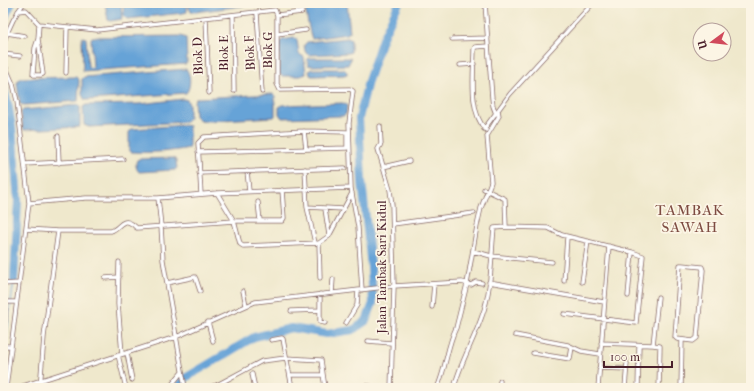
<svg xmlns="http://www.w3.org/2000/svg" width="754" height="391" font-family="'IM FELL French Canon',serif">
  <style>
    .water { fill: #66a3d7; stroke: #586181 }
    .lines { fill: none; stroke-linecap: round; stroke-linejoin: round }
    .stream { stroke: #66a3d7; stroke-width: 1.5 }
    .river { stroke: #66a3d7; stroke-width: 8 }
    .minor-casing { stroke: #846563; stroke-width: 5 }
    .minor { stroke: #fff; stroke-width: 3.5 }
    .labels { text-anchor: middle; stroke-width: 3.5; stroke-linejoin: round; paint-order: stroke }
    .street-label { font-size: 13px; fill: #4a1f2b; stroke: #fcf5e5 }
    .quarter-label { font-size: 15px; letter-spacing: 1px; fill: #7e4c42; stroke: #fcf5e5 }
  </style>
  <rect width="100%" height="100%" fill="#fcf5e5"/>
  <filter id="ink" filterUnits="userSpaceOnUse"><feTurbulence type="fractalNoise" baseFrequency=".025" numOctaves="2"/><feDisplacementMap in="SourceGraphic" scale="8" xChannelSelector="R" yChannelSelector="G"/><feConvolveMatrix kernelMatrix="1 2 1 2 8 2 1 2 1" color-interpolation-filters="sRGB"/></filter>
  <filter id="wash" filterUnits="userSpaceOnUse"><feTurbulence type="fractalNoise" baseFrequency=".012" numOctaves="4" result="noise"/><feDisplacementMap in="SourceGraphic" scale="16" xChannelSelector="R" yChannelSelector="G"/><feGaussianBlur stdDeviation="0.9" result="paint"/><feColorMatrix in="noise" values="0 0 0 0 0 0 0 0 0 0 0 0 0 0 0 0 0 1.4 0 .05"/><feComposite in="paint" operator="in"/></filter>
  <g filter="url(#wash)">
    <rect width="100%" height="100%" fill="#efe8cc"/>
    <!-- water -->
    <path class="water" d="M 105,3 L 121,3 L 122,19 L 110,21 L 108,20 Z
      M 123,3 L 187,3 L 187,12 L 183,13 L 127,19 L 124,16 Z
      M 189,3 L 265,3 L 195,12 L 191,11 L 189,9 Z
      M 304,3 L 347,3 L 350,32 L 347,34 L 312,39 L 310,33 Z
      M 181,36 L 186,38 L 187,62 L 186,64 L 83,71 L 82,37 L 86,38 L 88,67 L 92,68 L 93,67 L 91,39 L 92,37 Z
      M 294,38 L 297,40 L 299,54 L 304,57 L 306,74 L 300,76 L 282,76 L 279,74 L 280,42 L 282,40 Z
      M 348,38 L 351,40 L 351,52 L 349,53 L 309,55 C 304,53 305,49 304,45 L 307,42 Z
      M 309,58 L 350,58 L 351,59 L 348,65 L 312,66 L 308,65 L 307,60 Z
      M 186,69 C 191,74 191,88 186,93 L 88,100 L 85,100 L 82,95 L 82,79 L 84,77 Z
      M 311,69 L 344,69 L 347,72 L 347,74 L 344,75 L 312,76 L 310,75 L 309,71 Z
      M 76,77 L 79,80 L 78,101 L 24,105 L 20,104 L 17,83 L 20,78 Z
      M 273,94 L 275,96 L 275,116 L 274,117 L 204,121 L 198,119 L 195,116 L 194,101 L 197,98 Z
      M 183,99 L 187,100 L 189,104 L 189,117 L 186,122 L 89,127 L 84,125 L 83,107 L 86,105 L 140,104 Z
      M 343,103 L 347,105 L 346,114 L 343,116 L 282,118 L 279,114 L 279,107 L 283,105 Z
      M 78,105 L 80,107 L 80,125 L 79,127 L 24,130 L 23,128 L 21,112 L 23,110 Z
      M 184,125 L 189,126 L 189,148 C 170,152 150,153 131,152 L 129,150 L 129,132 L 132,129 Z
      M 174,158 L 176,161 L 177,168 L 175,170 L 139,172 C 136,169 135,164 137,160 L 139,159 Z"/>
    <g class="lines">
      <!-- stream -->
      <path class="stream" d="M 3,359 L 14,280"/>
      <!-- river -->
      <path class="river" d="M 3,21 L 12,3
        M 3,85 L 9,108 L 12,127 L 18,201 L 14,280
        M 177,388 L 187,377 L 254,337 L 291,328 L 327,334 L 353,330 L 366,321 L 373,303 L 371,267 L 362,181 L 359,118 L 368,81 L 382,39 L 399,3"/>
    </g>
  </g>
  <g filter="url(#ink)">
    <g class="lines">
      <!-- minor casing -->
      <g class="minor-casing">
        <path id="minor" d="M 485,3 L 492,98 L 493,106 L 496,114
          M 18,11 L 26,10 L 39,24 L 97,30 L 275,10 L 277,15 L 277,84 L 280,90 L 350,89 L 353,91 L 349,123 L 351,188 L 358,227 L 362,290
          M 257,13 L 262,92
          M 233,15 L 234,91
          M 277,15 L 302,12
          M 206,18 L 209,93
          M 7,33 L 25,36
          M 277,34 L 306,30
          M 38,39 L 35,48 L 33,74 L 34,75 L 41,75 L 43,74 L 38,39 L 39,24
          M 452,39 L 488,38
          M 3,44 C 8,30 14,15 24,3
          M 3,54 L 20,56
          M 3,61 L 13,84 L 17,101 L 29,203 L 6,388
          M 460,65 L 474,64
          M 66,73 L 67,27
          M 3,125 L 5,127 L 5,132 L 3,134
          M 380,126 L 381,144 L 378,149 L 390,190 L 392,205 L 394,286 L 391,388
          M 484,129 L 510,94 L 593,3
          M 486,130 C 468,112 474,72 474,49 L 475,47 L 488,46
          M 304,131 L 306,149
          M 58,136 L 59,163
          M 198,152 L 347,148 L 347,132 L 304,131 L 204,137 L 198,143 L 201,194
          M 25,164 L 123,159
          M 383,167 L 409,161
          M 305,169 L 307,207 L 315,243
          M 247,171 L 249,191
          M 199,173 L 345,168
          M 484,189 L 505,199 L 506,227
          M 217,193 L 234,221 L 240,244 L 243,246 L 319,243 L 329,236 L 352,193
          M 158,198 L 161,226 L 163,260 L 185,388
          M 258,202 L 260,221
          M 29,203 L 86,198 L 158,198 L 217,193 L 351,188
          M 307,207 L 343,209
          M 325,209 L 329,235
          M 393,224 L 474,213
          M 26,229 L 58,231 L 111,231 C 119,229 122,217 132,224 C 134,225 135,227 137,228 L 234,221 L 282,221 L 284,218 L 282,190
          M 319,243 L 320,278
          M 473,251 L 491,256 L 552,262
          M 119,262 L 118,304 L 122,354
          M 680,265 L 682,265 L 702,267 L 703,270 L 697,338 L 693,341 L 677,339 L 675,337 Z
          M 105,278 L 119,277
          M 564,281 L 567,237
          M 489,282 L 604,302
          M 582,282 L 588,241
          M 167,283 L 195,277 L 196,279 L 200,291
          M 3,284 L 19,283
          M 243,291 L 246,305
          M 332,293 L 333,279
          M 320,294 L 320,322 L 325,323
          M 628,296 L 632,252
          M 3,302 L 16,302
          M 432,307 L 434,284
          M 291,311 L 319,310
          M 5,322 L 6,302
          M 208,322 L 213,341
          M 346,323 L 357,305 L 358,291
          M 515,335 L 568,345 L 581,351 L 600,354
          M 271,340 L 282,338 L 283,339 L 292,388
          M 368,341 L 391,343
          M 601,343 L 653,345 L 660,346 L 659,388
          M 653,345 L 658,297
          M 3,346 L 10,346
          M 127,353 L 132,380
          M 533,353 L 570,359 L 572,347
          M 118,355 L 126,388
          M 599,368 L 627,369
          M 252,374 L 255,388
          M 290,375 L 323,375
          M 367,386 L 388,388
          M 17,388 L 176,337 L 255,302 L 394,286 L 462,282 L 471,285 L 476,282 L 482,283
          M 40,388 L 44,337 L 58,231
          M 169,388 L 182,372
          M 207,388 L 217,385 L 262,361 L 286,358 L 321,360 L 325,388
          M 437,388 C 446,369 447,346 456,328 L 467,284 L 477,226 L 481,208 L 491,182 L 487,136 L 499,116 L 498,110
          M 454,388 C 460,363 474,340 482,316 C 492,290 491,256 494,228 L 506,227 L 548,228 L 562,235 L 632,252 L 643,256 L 636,323 L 564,314
          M 499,388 L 500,381
          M 598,388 L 609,246
          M 625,388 L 627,363
          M 638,388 L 639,345
          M 681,388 L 682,340"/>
      </g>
      <!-- minor -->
      <use href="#minor" class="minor"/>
    </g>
  </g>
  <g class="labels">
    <!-- street labels -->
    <g class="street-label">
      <text transform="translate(267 50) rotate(-90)" y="5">Blok G</text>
      <text transform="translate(223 53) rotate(-90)" y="5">Blok E</text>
      <text transform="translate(249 53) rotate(-93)" y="5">Blok F</text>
      <text transform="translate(197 56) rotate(-92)" y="5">Blok D</text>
      <text transform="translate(381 267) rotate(-90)" y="5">Jalan Tambak Sari Kidul</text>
    </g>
    <!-- quarter labels -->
    <g class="quarter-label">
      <text x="690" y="215">TAMBAK<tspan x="690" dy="17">SAWAH</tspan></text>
    </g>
  </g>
  <!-- margin -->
  <rect width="754" height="391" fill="none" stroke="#fcf5e5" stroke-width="16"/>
  <!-- north arrow -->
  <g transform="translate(712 42) rotate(255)"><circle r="19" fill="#fcf5e5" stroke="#b59f9b"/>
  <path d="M0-3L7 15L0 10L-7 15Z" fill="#d1495b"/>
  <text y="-6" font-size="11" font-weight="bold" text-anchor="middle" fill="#4a1f2b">U</text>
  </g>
  <!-- scale -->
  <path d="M604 361v6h68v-6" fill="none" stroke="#4a1f2b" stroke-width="2"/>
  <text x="610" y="361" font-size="12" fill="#4a1f2b" stroke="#fcf5e5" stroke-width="3" paint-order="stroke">100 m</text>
</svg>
